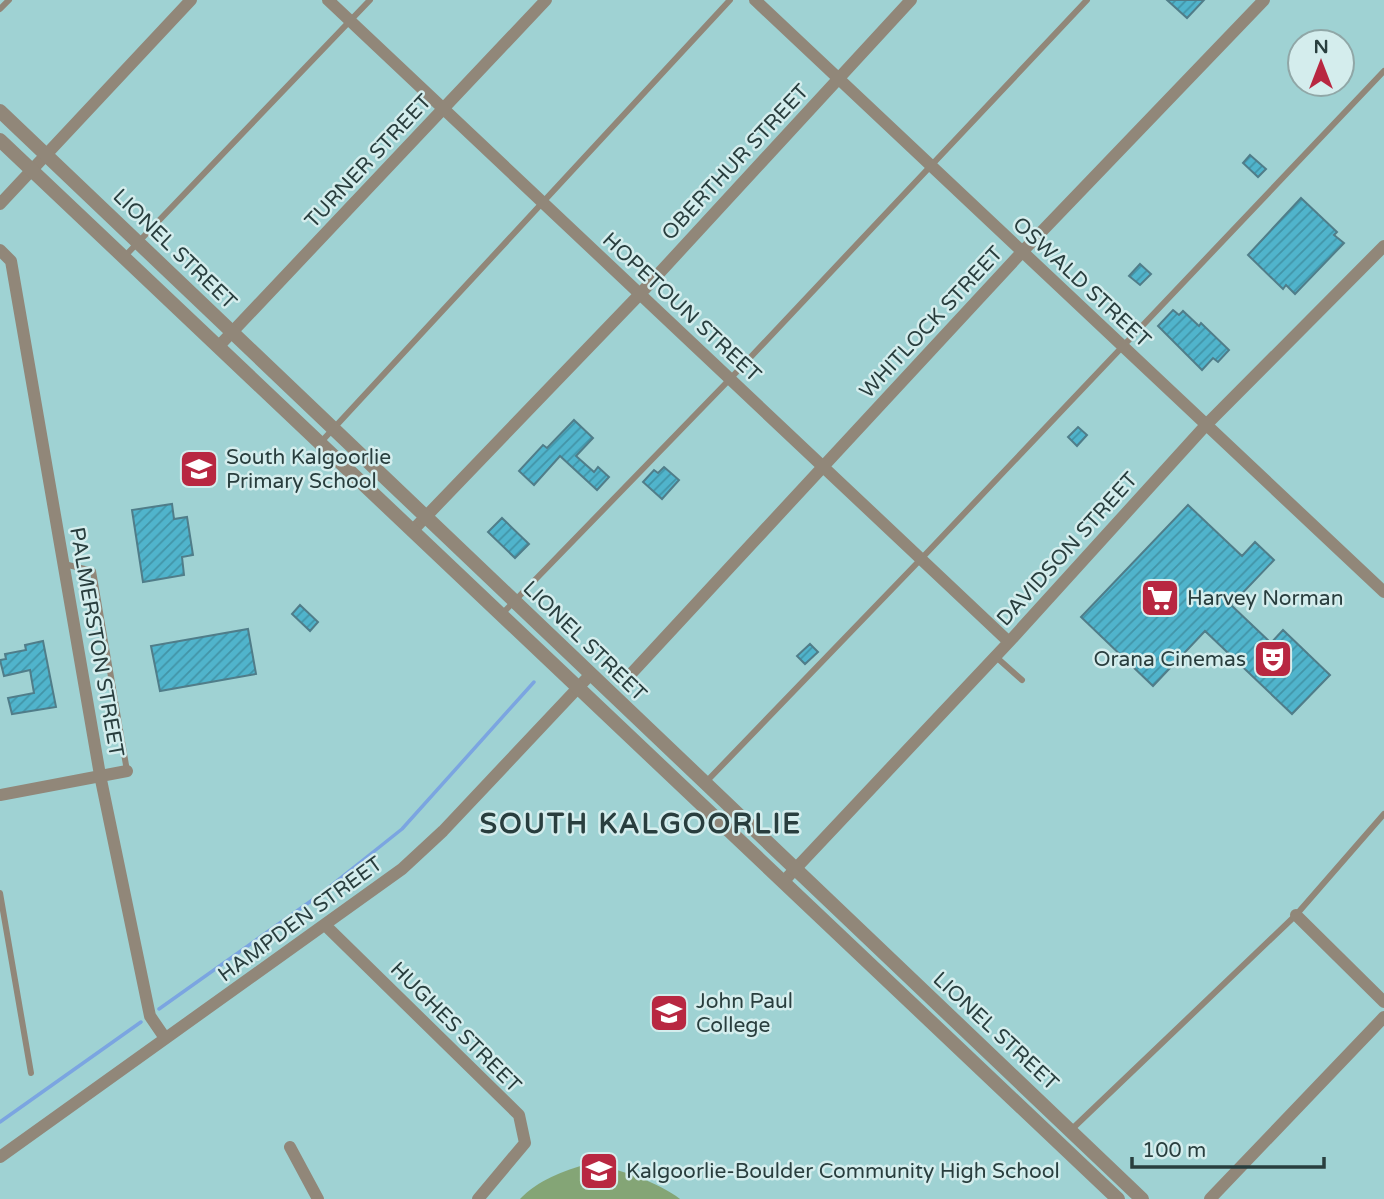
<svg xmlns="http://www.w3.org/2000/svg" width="1384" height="1199" font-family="'Varela Round',sans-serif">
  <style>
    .garden { fill: #84a576 }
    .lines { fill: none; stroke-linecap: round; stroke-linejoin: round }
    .stream { stroke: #7ba5e1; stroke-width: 3.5 }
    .building { fill: url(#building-hatch); stroke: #507d89; stroke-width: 2 }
    .service { stroke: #918779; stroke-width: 6 }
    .minor { stroke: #918779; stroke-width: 12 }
    .tertiary { stroke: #918779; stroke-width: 14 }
    .labels { text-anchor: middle; stroke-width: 5; stroke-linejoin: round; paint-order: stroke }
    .street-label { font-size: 21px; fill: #293e3e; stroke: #d4eded }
    .poi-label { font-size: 21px; fill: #293e3e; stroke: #d4eded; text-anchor: start }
    .district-label { font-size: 28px; font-weight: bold; letter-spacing: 2px; fill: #293e3e; stroke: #d4eded }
  </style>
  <defs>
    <pattern id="building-hatch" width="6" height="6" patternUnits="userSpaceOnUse" patternTransform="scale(1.75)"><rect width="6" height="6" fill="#50b4cc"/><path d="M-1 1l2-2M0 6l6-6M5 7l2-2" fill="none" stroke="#4294a7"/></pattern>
  </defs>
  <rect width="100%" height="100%" fill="#9fd2d3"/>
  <!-- garden -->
  <path class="garden" d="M 588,1164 C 615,1167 658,1182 680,1199 L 520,1199 C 537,1181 564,1170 588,1164 Z"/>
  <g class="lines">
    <!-- stream -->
    <path class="stream" d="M 159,1009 L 318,896 L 402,829 L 534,682
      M 0,1122 L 141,1022"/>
  </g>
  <!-- building -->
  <path class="building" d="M 1167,0 L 1204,0 L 1187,18 Z
    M 1250,155 L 1266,169 L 1258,177 L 1243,163 Z
    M 1301,198 L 1337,232 L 1334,235 L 1344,243 L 1295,294 L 1286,285 L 1283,289 L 1248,255 Z
    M 1140,264 L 1151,274 L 1140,285 L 1129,276 Z
    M 1173,310 L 1179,315 L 1183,311 L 1199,326 L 1201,323 L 1229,350 L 1218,362 L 1213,358 L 1202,370 L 1158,326 Z
    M 574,420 L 593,438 L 576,456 L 594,472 L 598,467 L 609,477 L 597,490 L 560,456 L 534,485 L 519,471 L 543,445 L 547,448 Z
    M 1078,427 L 1087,435 L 1077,446 L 1068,437 Z
    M 664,467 L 679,480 L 662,499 L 643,482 L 654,470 L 658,473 Z
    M 172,504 L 174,519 L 187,517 L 193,555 L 182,557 L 184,575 L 143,582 L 132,510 Z
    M 1188,505 L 1242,556 L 1255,542 L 1274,560 L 1231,605 L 1271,643 L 1283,630 L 1330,675 L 1292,714 L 1205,631 L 1153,686 L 1081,617 Z
    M 502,518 L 529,544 L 515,558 L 488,532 Z
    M 300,605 L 318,622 L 310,631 L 292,614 Z
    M 248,629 L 256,674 L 160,691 L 151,646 Z
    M 43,641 L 56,707 L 12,714 L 8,698 L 34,693 L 30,670 L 4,676 L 0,660 L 6,659 L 5,654 L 26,650 L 25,645 Z
    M 810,644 L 818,652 L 805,664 L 797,656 Z"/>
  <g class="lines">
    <!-- service -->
    <path class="service" d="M 0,9 L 9,0
      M 125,256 L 370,0
      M 321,442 L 730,0
      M 64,564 L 93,571 L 127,771
      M 502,614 L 730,379 L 1087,0
      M 995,656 L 1022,680
      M 706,782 L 921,559 L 1384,71
      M 0,893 L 31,1073
      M 1071,1130 L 1296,915 L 1384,814"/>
    <!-- minor -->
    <path class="minor" d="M 328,0 L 1009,642
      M 755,0 L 1384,592
      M 0,204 L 191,0
      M 0,250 L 11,261 L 100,775 L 150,1016 L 165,1038
      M 218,347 L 546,0
      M 412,531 L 640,294 L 911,0
      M 630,675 L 1022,252 L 1264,0
      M 0,795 L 127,771
      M 783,882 L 1009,642 L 1206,425 L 1384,246
      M 1296,915 L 1384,1002
      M 325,925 L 519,1115 L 525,1143 L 478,1199
      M 290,1147 L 318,1199
      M 0,1157 L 402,869 L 443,831 L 590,675
      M 1210,1199 L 1384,1017"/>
    <!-- tertiary -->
    <path class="tertiary" d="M 0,111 L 1142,1199
      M 0,140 L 1118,1199"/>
  </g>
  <!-- icons -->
  <defs>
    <g id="school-square" transform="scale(2.0125)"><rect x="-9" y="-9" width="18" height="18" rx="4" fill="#b82741" stroke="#d4eded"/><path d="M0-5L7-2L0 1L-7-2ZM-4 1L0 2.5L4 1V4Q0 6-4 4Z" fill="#fff"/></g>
    <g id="supermarket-square" transform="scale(2.0125)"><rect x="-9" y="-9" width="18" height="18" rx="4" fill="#b82741" stroke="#d4eded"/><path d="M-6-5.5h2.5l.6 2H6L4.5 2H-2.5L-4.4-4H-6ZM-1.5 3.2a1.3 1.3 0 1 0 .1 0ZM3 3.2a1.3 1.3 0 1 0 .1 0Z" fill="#fff"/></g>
    <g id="theatre-square" transform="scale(2.0125)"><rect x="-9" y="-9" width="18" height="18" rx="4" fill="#b82741" stroke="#d4eded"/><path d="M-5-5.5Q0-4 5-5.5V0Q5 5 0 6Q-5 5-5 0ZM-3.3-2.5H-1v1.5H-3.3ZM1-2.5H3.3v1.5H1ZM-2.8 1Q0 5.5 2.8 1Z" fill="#fff"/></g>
  </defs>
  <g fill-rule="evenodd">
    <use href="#school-square" x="199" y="469"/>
    <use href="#supermarket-square" x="1160" y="598"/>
    <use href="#theatre-square" x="1273" y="659"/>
    <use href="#school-square" x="669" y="1013"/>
    <use href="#school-square" x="599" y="1171"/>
  </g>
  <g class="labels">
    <!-- street labels -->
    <g class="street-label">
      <text transform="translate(368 161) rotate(-47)" y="7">TURNER STREET</text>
      <text transform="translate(735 162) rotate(-47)" y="7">OBERTHUR STREET</text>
      <text transform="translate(175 249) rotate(44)" y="7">LIONEL STREET</text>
      <text transform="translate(1082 282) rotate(43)" y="7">OSWALD STREET</text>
      <text transform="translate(682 307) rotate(43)" y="7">HOPETOUN STREET</text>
      <text transform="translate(931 322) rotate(-47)" y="7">WHITLOCK STREET</text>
      <text transform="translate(1067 549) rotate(-48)" y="7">DAVIDSON STREET</text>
      <text transform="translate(585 641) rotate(44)" y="7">LIONEL STREET</text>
      <text transform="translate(97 642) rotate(80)" y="7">PALMERSTON STREET</text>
      <text transform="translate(300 919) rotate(-36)" y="7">HAMPDEN STREET</text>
      <text transform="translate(456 1027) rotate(45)" y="7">HUGHES STREET</text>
      <text transform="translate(996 1031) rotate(43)" y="7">LIONEL STREET</text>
    </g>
    <!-- poi labels -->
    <g class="poi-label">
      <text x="226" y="464">South Kalgoorlie<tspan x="226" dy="24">Primary School</tspan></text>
      <text x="1187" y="605">Harvey Norman</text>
      <text x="1246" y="666" text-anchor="end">Orana Cinemas</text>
      <text x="696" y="1008">John Paul<tspan x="696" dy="24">College</tspan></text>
      <text x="626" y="1178">Kalgoorlie-Boulder Community High School</text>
    </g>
    <!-- district labels -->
    <g class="district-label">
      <text x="641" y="833">SOUTH KALGOORLIE</text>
    </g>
  </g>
  <!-- north arrow -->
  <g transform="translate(1321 63)"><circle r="33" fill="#d4eded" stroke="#90a7a7" stroke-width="2"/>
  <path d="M0-5L12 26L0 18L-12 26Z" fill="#b82741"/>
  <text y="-10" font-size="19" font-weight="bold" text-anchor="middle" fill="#293e3e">N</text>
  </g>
  <!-- scale -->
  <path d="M1132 1157v10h192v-10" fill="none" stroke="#293e3e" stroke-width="3.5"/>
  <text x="1142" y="1157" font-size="21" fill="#293e3e" stroke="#d4eded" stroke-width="5" paint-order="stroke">100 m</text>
</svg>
